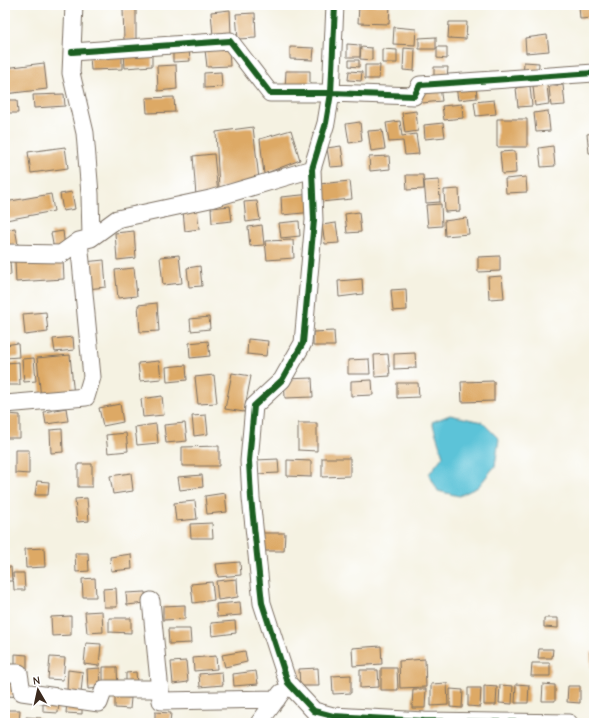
<svg xmlns="http://www.w3.org/2000/svg" width="599" height="728" font-family="'Comic Neue',sans-serif">
  <style>
    .water { fill: #5bc3d8; stroke: #4b767b }
    .building { fill: #dda965 }
    .lines { fill: none; stroke-linecap: round; stroke-linejoin: round }
    .minor-casing { stroke: #7c7063; stroke-width: 19 }
    .minor { stroke: #fff; stroke-width: 17 }
    .cycleway-casing { stroke: #fff; stroke-width: 8 }
    .cycleway { stroke: #1b5e20; stroke-width: 6 }
  </style>
  <rect width="100%" height="100%" fill="#fff"/>
  <filter id="ink" filterUnits="userSpaceOnUse"><feTurbulence type="fractalNoise" baseFrequency=".025" numOctaves="2"/><feDisplacementMap in="SourceGraphic" scale="8" xChannelSelector="R" yChannelSelector="G"/><feConvolveMatrix kernelMatrix="1 2 1 2 8 2 1 2 1" color-interpolation-filters="sRGB"/></filter>
  <filter id="wash" filterUnits="userSpaceOnUse"><feTurbulence type="fractalNoise" baseFrequency=".012" numOctaves="4" result="noise"/><feDisplacementMap in="SourceGraphic" scale="16" xChannelSelector="R" yChannelSelector="G"/><feGaussianBlur stdDeviation="0.9" result="paint"/><feColorMatrix in="noise" values="0 0 0 0 0 0 0 0 0 0 0 0 0 0 0 0 0 1.4 0 .05"/><feComposite in="paint" operator="in"/></filter>
  <g filter="url(#wash)">
    <rect width="100%" height="100%" fill="#f5f2e2"/>
    <!-- water -->
    <path class="water" d="M 450,415 L 482,422 L 499,439 L 495,466 L 478,487 L 459,496 L 438,491 L 429,474 L 443,456 L 432,422 Z"/>
    <g id="blocks">
      <!-- building -->
      <path class="building" d="M 359,5 L 390,5 L 389,24 L 358,23 Z
        M 579,5 L 594,5 L 594,18 L 580,19 Z
        M 123,9 L 136,9 L 136,40 L 124,40 Z
        M 230,10 L 231,35 L 213,36 L 211,12 Z
        M 255,13 L 256,38 L 238,39 L 236,14 Z
        M 449,22 L 467,22 L 466,39 L 448,38 Z
        M 394,27 L 416,29 L 415,45 L 393,44 Z
        M 547,35 L 549,51 L 526,53 L 525,38 Z
        M 436,37 L 436,49 L 419,49 L 419,38 Z
        M 347,44 L 360,45 L 360,57 L 347,57 Z
        M 290,47 L 314,48 L 313,60 L 290,59 Z
        M 361,47 L 372,48 L 372,60 L 360,59 Z
        M 437,47 L 447,47 L 447,59 L 437,58 Z
        M 189,48 L 190,61 L 173,62 L 173,49 Z
        M 404,48 L 415,49 L 414,71 L 403,70 Z
        M 229,49 L 230,66 L 207,67 L 205,50 Z
        M 382,49 L 397,50 L 397,63 L 382,63 Z
        M 152,52 L 152,66 L 125,68 L 124,53 Z
        M 122,56 L 122,69 L 91,70 L 90,57 Z
        M 349,60 L 359,60 L 359,67 L 349,66 Z
        M 524,62 L 539,63 L 538,81 L 523,80 Z
        M 44,63 L 47,89 L 5,94 L 5,68 Z
        M 176,65 L 177,89 L 158,91 L 157,66 Z
        M 365,65 L 380,65 L 379,79 L 365,79 Z
        M 434,67 L 448,67 L 447,79 L 434,78 Z
        M 286,71 L 310,71 L 310,90 L 285,90 Z
        M 349,71 L 362,72 L 361,81 L 348,80 Z
        M 221,72 L 222,87 L 204,88 L 204,73 Z
        M 476,84 L 477,98 L 458,100 L 456,86 Z
        M 547,85 L 549,104 L 535,106 L 533,86 Z
        M 563,85 L 565,105 L 551,106 L 549,87 Z
        M 530,86 L 532,106 L 518,107 L 516,88 Z
        M 440,87 L 442,101 L 422,103 L 421,89 Z
        M 64,94 L 65,106 L 34,108 L 33,95 Z
        M 174,97 L 175,112 L 147,113 L 146,98 Z
        M 5,100 L 17,100 L 18,113 L 5,113 Z
        M 494,100 L 496,114 L 476,116 L 474,102 Z
        M 462,104 L 463,118 L 444,120 L 442,106 Z
        M 416,111 L 418,131 L 405,133 L 402,113 Z
        M 548,111 L 550,131 L 536,132 L 534,113 Z
        M 497,119 L 527,119 L 527,147 L 497,147 Z
        M 400,121 L 402,136 L 416,134 L 419,154 L 405,155 L 403,141 L 389,142 L 386,123 Z
        M 360,122 L 362,141 L 349,143 L 346,124 Z
        M 443,123 L 445,137 L 425,139 L 424,125 Z
        M 253,127 L 259,179 L 219,189 L 216,132 Z
        M 291,130 L 300,160 L 264,174 L 260,139 Z
        M 382,130 L 385,149 L 371,151 L 368,131 Z
        M 594,133 L 594,153 L 589,153 L 587,134 Z
        M 341,146 L 344,166 L 330,167 L 327,148 Z
        M 553,146 L 555,166 L 541,167 L 539,148 Z
        M 65,147 L 68,168 L 31,173 L 28,152 Z
        M 515,151 L 516,173 L 502,174 L 500,152 Z
        M 214,154 L 218,194 L 196,196 L 193,156 Z
        M 389,156 L 390,169 L 370,171 L 369,157 Z
        M 406,175 L 423,175 L 424,189 L 407,190 Z
        M 526,177 L 527,192 L 506,193 L 505,179 Z
        M 439,180 L 440,202 L 426,203 L 424,181 Z
        M 350,181 L 352,199 L 320,202 L 319,184 Z
        M 459,189 L 460,211 L 445,212 L 444,190 Z
        M 72,192 L 75,209 L 63,211 L 60,194 Z
        M 51,194 L 54,211 L 6,220 L 5,202 Z
        M 312,194 L 314,212 L 282,215 L 281,197 Z
        M 257,201 L 260,220 L 246,222 L 244,202 Z
        M 441,204 L 442,226 L 428,227 L 426,205 Z
        M 230,206 L 232,221 L 212,223 L 211,208 Z
        M 197,209 L 199,229 L 185,231 L 183,211 Z
        M 359,212 L 361,232 L 347,233 L 345,214 Z
        M 467,218 L 469,234 L 445,236 L 444,221 Z
        M 299,221 L 300,236 L 281,238 L 279,223 Z
        M 336,223 L 339,243 L 325,244 L 322,225 Z
        M 262,225 L 264,245 L 250,246 L 248,227 Z
        M 15,228 L 18,245 L 6,247 L 5,230 Z
        M 63,231 L 65,248 L 54,250 L 51,233 Z
        M 134,231 L 136,258 L 117,260 L 115,233 Z
        M 293,240 L 294,258 L 267,260 L 265,241 Z
        M 179,255 L 182,283 L 163,285 L 160,257 Z
        M 500,256 L 500,271 L 478,272 L 478,257 Z
        M 63,259 L 64,279 L 16,282 L 15,261 Z
        M 5,260 L 10,260 L 11,275 L 5,275 Z
        M 104,260 L 106,287 L 87,289 L 84,262 Z
        M 200,266 L 202,286 L 189,287 L 187,268 Z
        M 134,268 L 137,296 L 118,298 L 115,270 Z
        M 502,276 L 504,298 L 489,299 L 488,277 Z
        M 362,279 L 363,294 L 339,297 L 338,281 Z
        M 406,289 L 407,310 L 393,311 L 391,290 Z
        M 157,303 L 159,331 L 140,332 L 138,305 Z
        M 46,312 L 48,332 L 25,335 L 23,314 Z
        M 209,317 L 210,329 L 191,331 L 190,319 Z
        M 334,331 L 335,346 L 313,346 L 313,332 Z
        M 73,337 L 74,350 L 55,352 L 53,339 Z
        M 248,339 L 268,341 L 266,356 L 247,354 Z
        M 208,341 L 210,356 L 190,358 L 189,343 Z
        M 18,343 L 19,357 L 5,358 L 5,345 Z
        M 415,353 L 416,368 L 394,369 L 394,354 Z
        M 388,354 L 390,376 L 375,377 L 374,355 Z
        M 70,355 L 74,396 L 41,399 L 37,358 Z
        M 34,358 L 36,381 L 24,382 L 22,359 Z
        M 369,359 L 370,374 L 348,374 L 348,360 Z
        M 159,361 L 161,379 L 140,381 L 138,363 Z
        M 19,362 L 20,385 L 8,385 L 6,363 Z
        M 186,365 L 187,380 L 167,382 L 166,367 Z
        M 232,373 L 251,376 L 244,412 L 225,409 Z
        M 214,375 L 217,403 L 198,404 L 195,377 Z
        M 312,378 L 313,397 L 285,398 L 284,379 Z
        M 372,380 L 373,395 L 351,396 L 351,381 Z
        M 494,381 L 494,401 L 462,402 L 461,382 Z
        M 397,383 L 418,383 L 419,397 L 397,398 Z
        M 162,396 L 164,415 L 143,417 L 141,399 Z
        M 120,404 L 123,422 L 103,426 L 99,408 Z
        M 66,408 L 68,421 L 46,424 L 44,412 Z
        M 7,414 L 20,415 L 20,438 L 6,438 Z
        M 206,415 L 208,434 L 194,436 L 192,416 Z
        M 185,423 L 187,441 L 166,443 L 164,425 Z
        M 298,423 L 317,423 L 317,451 L 298,450 Z
        M 156,424 L 158,443 L 137,445 L 135,427 Z
        M 62,429 L 63,452 L 51,453 L 50,430 Z
        M 126,433 L 128,451 L 108,453 L 106,435 Z
        M 219,446 L 219,466 L 182,466 L 182,447 Z
        M 15,450 L 29,450 L 29,474 L 15,473 Z
        M 322,458 L 350,458 L 350,476 L 322,477 Z
        M 278,459 L 279,473 L 257,474 L 256,460 Z
        M 287,460 L 311,461 L 311,477 L 287,476 Z
        M 78,464 L 92,464 L 92,487 L 78,487 Z
        M 131,473 L 133,491 L 113,494 L 110,476 Z
        M 202,475 L 203,487 L 180,490 L 178,477 Z
        M 37,481 L 49,482 L 48,495 L 35,495 Z
        M 225,493 L 227,512 L 207,514 L 205,496 Z
        M 87,498 L 89,521 L 77,522 L 75,499 Z
        M 195,501 L 197,519 L 176,521 L 174,503 Z
        M 212,523 L 213,538 L 191,538 L 190,524 Z
        M 262,533 L 285,533 L 284,551 L 262,551 Z
        M 44,548 L 45,567 L 26,568 L 25,549 Z
        M 75,553 L 88,553 L 89,571 L 76,572 Z
        M 131,554 L 132,569 L 111,571 L 110,557 Z
        M 240,562 L 241,575 L 218,577 L 216,564 Z
        M 5,567 L 11,567 L 12,581 L 5,581 Z
        M 13,573 L 24,573 L 25,590 L 14,590 Z
        M 95,578 L 96,597 L 83,597 L 82,579 Z
        M 237,579 L 238,597 L 218,600 L 216,581 Z
        M 212,582 L 214,600 L 193,603 L 191,584 Z
        M 116,588 L 117,607 L 104,607 L 103,589 Z
        M 145,592 L 146,603 L 127,605 L 126,593 Z
        M 240,602 L 241,615 L 217,617 L 216,604 Z
        M 185,605 L 185,619 L 163,620 L 163,606 Z
        M 102,611 L 103,632 L 87,633 L 85,612 Z
        M 71,616 L 71,635 L 52,636 L 51,617 Z
        M 109,618 L 131,618 L 131,633 L 109,632 Z
        M 544,618 L 558,618 L 558,628 L 544,627 Z
        M 235,621 L 236,633 L 212,636 L 211,623 Z
        M 168,629 L 190,629 L 191,643 L 169,644 Z
        M 86,643 L 101,644 L 99,666 L 84,664 Z
        M 381,646 L 382,664 L 353,666 L 352,648 Z
        M 539,649 L 553,649 L 552,658 L 538,658 Z
        M 245,651 L 247,662 L 225,667 L 222,655 Z
        M 590,652 L 594,652 L 594,670 L 591,670 Z
        M 15,654 L 27,655 L 27,670 L 15,670 Z
        M 216,656 L 217,669 L 194,671 L 193,658 Z
        M 50,657 L 65,658 L 63,680 L 48,679 Z
        M 425,659 L 426,687 L 400,688 L 399,661 Z
        M 186,661 L 188,682 L 173,684 L 171,662 Z
        M 532,663 L 550,663 L 550,676 L 531,676 Z
        M 103,667 L 117,667 L 118,691 L 103,691 Z
        M 100,668 L 101,688 L 88,689 L 87,669 Z
        M 318,668 L 319,686 L 300,686 L 299,669 Z
        M 381,668 L 397,668 L 398,690 L 381,690 Z
        M 68,670 L 83,672 L 81,693 L 67,692 Z
        M 360,670 L 378,670 L 379,687 L 360,688 Z
        M 256,671 L 258,684 L 234,686 L 233,674 Z
        M 136,672 L 137,684 L 126,685 L 126,673 Z
        M 222,672 L 223,685 L 200,687 L 199,674 Z
        M 351,675 L 351,693 L 333,694 L 332,676 Z
        M 7,682 L 24,683 L 24,697 L 6,696 Z
        M 447,683 L 448,705 L 431,706 L 431,684 Z
        M 516,684 L 529,685 L 528,703 L 515,703 Z
        M 543,684 L 555,685 L 555,701 L 542,701 Z
        M 500,685 L 513,686 L 512,704 L 499,703 Z
        M 484,686 L 497,687 L 496,705 L 484,705 Z
        M 568,686 L 580,686 L 580,703 L 567,702 Z
        M 468,688 L 481,688 L 480,707 L 468,706 Z
        M 413,689 L 426,689 L 425,708 L 412,708 Z
        M 450,689 L 463,690 L 462,708 L 450,707 Z
        M 115,697 L 131,698 L 130,709 L 115,708 Z
        M 43,701 L 59,702 L 58,713 L 43,712 Z
        M 67,702 L 82,703 L 82,714 L 66,713 Z
        M 8,710 L 20,710 L 19,723 L 7,723 Z
        M 155,712 L 171,713 L 170,723 L 155,723 Z
        M 26,717 L 41,718 L 41,723 L 25,723 Z"/>
    </g>
  </g>
  <g filter="url(#ink)">
    <use href="#blocks" fill-opacity="0" stroke="#7c7063" stroke-width="1"/>
    <g class="lines">
      <!-- minor casing -->
      <g class="minor-casing">
        <path id="minor" d="M 74,5 L 71,73 L 85,133 L 90,194 L 91,238
          M 335,5 L 331,93 L 326,123 L 312,169 L 314,220 L 303,343 L 282,380 L 254,406 L 249,461 L 251,498 L 262,603 L 288,683 L 314,711 L 333,716 L 424,721 L 569,723
          M 72,52 L 230,41 L 270,93 L 331,93 L 414,96 L 420,85 L 594,73
          M 5,253 L 61,254 L 79,241 L 91,238 L 117,219 L 210,199 L 312,169
          M 5,404 L 86,397 L 92,377 L 79,241
          M 151,601 L 161,701 L 277,699
          M 5,673 L 19,673 L 22,692 L 99,703 L 104,689 L 160,689
          M 259,723 L 281,693"/>
      </g>
      <!-- minor -->
      <use href="#minor" class="minor"/>
      <!-- cycleway casing -->
      <g class="cycleway-casing">
        <path id="cycleway" d="M 335,5 L 331,93 L 326,123 L 312,169 L 314,220 L 303,343 L 282,380 L 254,406 L 249,461 L 251,498 L 262,603 L 288,683 L 314,711 L 333,716 L 424,721 L 569,723
          M 72,52 L 230,41 L 270,93 L 331,93 L 414,96 L 420,85 L 594,73"/>
      </g>
      <!-- cycleway -->
      <use href="#cycleway" class="cycleway"/>
    </g>
  </g>
  <!-- margin -->
  <rect width="599" height="728" fill="none" stroke="#fff" stroke-width="20"/>
  <!-- north arrow -->
  <g transform="translate(38 690) rotate(351)" stroke="#ffffff" stroke-width="3" paint-order="stroke">
  <path d="M0-3L7 15L0 10L-7 15Z" fill="#3b2a1e"/>
  <text y="-6" font-size="11" font-weight="bold" text-anchor="middle" fill="#3b2a1e">N</text>
  </g>
</svg>
